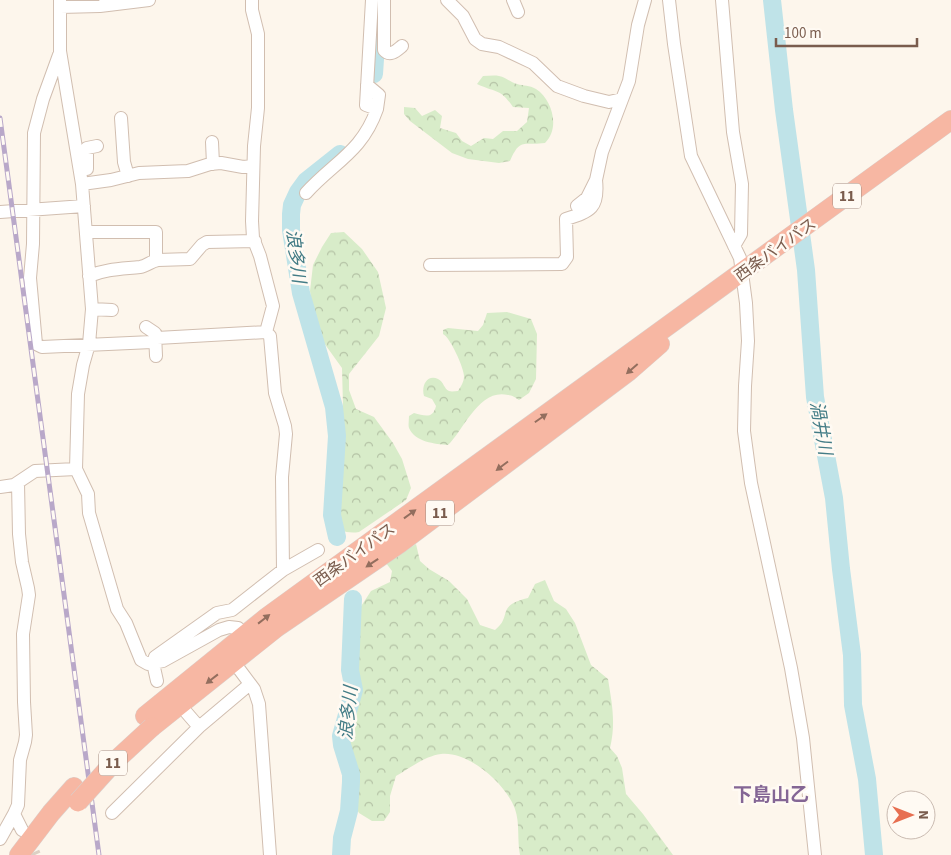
<svg xmlns="http://www.w3.org/2000/svg" width="951" height="855" font-family="'Source Sans 3','Noto Sans JP',sans-serif">
  <style>
    .forest { fill: url(#forest-crowns) }
    .lines { fill: none; stroke-linecap: round; stroke-linejoin: round }
    .river { stroke: #bfe3e8; stroke-width: 18 }
    .minor-tunnel { stroke: #dcd0c4; stroke-width: 12; stroke-dasharray: 12 6; stroke-linecap: butt }
    .minor-casing { stroke: #d1beb0; stroke-width: 14 }
    .highway-casing { stroke: #dad1cd; stroke-width: 20 }
    .minor { stroke: #fff; stroke-width: 12 }
    .highway { stroke: #f7b7a3; stroke-width: 19 }
    .rail-casing { stroke: #b9a8c9; stroke-width: 5 }
    .rail { stroke: #fffaf3; stroke-width: 3; stroke-dasharray: 9; stroke-linecap: butt }
    .highway-bridge-casing { stroke: #dad1cd; stroke-width: 20; stroke-linecap: butt }
    .highway-bridge { stroke: #f7b7a3; stroke-width: 19 }
    .oneway { fill: #936e5e }
    .labels { text-anchor: middle; stroke-width: 5; stroke-linejoin: round; paint-order: stroke }
    .shield { fill: #fffaf3; stroke: #a28b7f; stroke-width: 1 }
    .shield-label { font-size: 15px; font-weight: bold; fill: #7a5c4d }
    .street-label { font-size: 16px; fill: #7a5c4d; stroke: #fffaf3 }
    .water-label { font-size: 18px; font-style: italic; fill: #437c86; stroke: #fffaf3 }
    .quarter-label { font-size: 19px; font-weight: bold; fill: #846695; stroke: #fffaf3 }
  </style>
  <defs>
    <pattern id="forest-crowns" width="20" height="18" patternUnits="userSpaceOnUse" patternTransform="scale(1.25)"><rect width="20" height="18" fill="#d8ecc9"/><path d="M2 6a3 3 0 1 1 6 0M12 15a3 3 0 1 1 6 0" fill="none" stroke="#b4c2a5"/></pattern>
  </defs>
  <rect width="100%" height="100%" fill="#fdf6ec"/>
  <!-- forest -->
  <path class="forest" d="M 483,76 C 488,76 494,75 499,76 C 506,77 511,83 517,84 C 524,86 529,85 536,89 C 553,100 560,129 545,143 C 524,146 520,137 510,161 L 499,163 L 468,159 L 452,153 L 410,121 L 404,114 L 404,107 L 415,108 L 422,116 L 435,110 L 442,116 L 440,128 L 456,133 L 462,141 L 471,146 L 484,138 L 493,139 L 503,131 L 517,131 L 527,122 L 529,108 L 513,107 C 500,88 496,93 477,84 Z
    M 344,232 L 362,249 L 378,272 L 386,308 L 379,336 L 349,374 L 349,390 L 356,409 L 374,417 L 393,443 L 402,459 L 411,488 L 406,500 L 359,532 C 347,534 339,530 329,524 C 322,496 332,467 332,438 C 333,432 331,425 331,419 L 343,406 L 342,368 L 324,343 L 314,315 L 310,291 L 313,265 L 322,247 L 331,233 Z
    M 507,312 L 531,319 L 537,334 L 536,379 L 529,393 L 519,400 C 516,398 512,395 508,395 C 479,388 464,430 448,445 C 435,444 415,442 409,428 C 408,425 409,420 409,416 L 414,413 C 425,416 433,419 436,406 L 432,399 L 424,396 C 421,386 427,374 438,379 C 444,382 444,389 449,391 C 452,392 455,391 458,391 C 461,386 464,382 464,376 C 464,368 450,337 443,334 L 443,330 L 448,328 L 478,331 L 483,325 L 487,313 Z
    M 416,544 L 420,561 L 429,569 L 449,581 L 467,599 L 480,625 L 495,630 C 513,616 495,606 528,598 L 535,584 L 545,580 L 554,601 L 566,609 L 575,623 L 591,665 L 608,679 C 612,704 616,723 610,748 L 617,756 L 622,768 L 626,794 L 643,814 L 673,855 L 520,855 C 517,840 520,823 515,809 C 506,784 469,751 441,754 C 425,756 410,768 396,776 L 390,796 L 390,812 L 384,821 L 372,821 L 359,813 L 354,804 L 356,770 L 345,740 L 346,725 L 354,707 L 358,690 L 354,670 L 356,614 L 371,591 L 390,582 L 392,571 L 386,563 Z"/>
  <g class="lines">
    <!-- river -->
    <path class="river" d="M 772,0 L 784,110 L 806,270 L 815,397 L 834,498 L 841,569 L 852,655 L 853,705 L 867,779 L 874,855
      M 374,74 L 379,0
      M 337,537 L 332,515 L 337,436 L 334,407 L 301,293 L 291,230 L 291,214 L 292,205 L 298,192 L 306,181 L 340,154
      M 341,855 L 342,838 L 349,811 L 351,782 L 351,774 L 342,745 L 341,736 L 354,690 L 350,670 L 353,599"/>
    <!-- minor-tunnel -->
    <path class="minor-tunnel" d="M 26,836 L 35,855"/>
    <!-- minor casing -->
    <g class="minor-casing">
      <path id="minor" d="M 60,0 L 60,51 L 82,184 L 92,309 L 89,344 L 83,365 L 78,394 L 76,469 L 88,494 L 89,513 L 117,609 L 126,623 L 141,660 L 148,664 L 163,661 L 219,630 L 229,627 L 238,628 L 250,639
        M 252,0 L 252,10 L 258,34 L 258,108 L 254,146 L 252,221 L 253,238 L 260,256 L 273,306 L 266,332 L 270,336 L 275,393 L 285,426 L 286,434 L 282,477 L 283,570
        M 384,0 L 384,50 C 390,57 396,51 402,46
        M 447,0 L 463,16 L 475,39 L 482,44 L 499,47 L 533,63 L 557,86 L 584,96 L 609,102 L 622,99
        M 513,0 L 518,12
        M 669,0 L 674,44 L 691,156 L 740,258 L 746,303 L 748,341 L 745,386 L 744,431 L 751,483 L 791,668 L 803,738 L 815,855
        M 722,0 L 733,132 L 742,184 L 741,234 L 734,246
        M 60,7 L 100,6 L 149,0
        M 59,55 L 43,99 L 34,133 L 33,244 L 30,278 L 36,344 L 42,347 L 152,342 L 157,338 L 266,332
        M 367,85 L 379,95 L 377,109 L 366,105 L 372,0
        M 121,118 L 124,162 L 128,176
        M 212,142 L 213,164
        M 87,169 L 87,148 L 97,146
        M 82,184 L 111,180 L 139,173 L 188,171 L 210,164 L 221,163 L 243,167 L 253,166
        M 306,193 C 334,162 362,152 377,109
        M 577,206 L 587,198 L 596,180 L 602,152 L 629,81 L 638,25 L 645,0
        M 0,212 L 84,206
        M 86,232 L 156,232 L 156,260
        M 430,265 L 562,264 L 567,257 L 566,219 C 591,211 599,208 596,180
        M 89,276 C 106,269 122,269 140,267 C 147,266 151,261 158,260 L 190,259 L 202,245 L 207,242 L 255,241
        M 92,309 L 112,310
        M 146,327 L 155,333 L 156,356
        M 0,487 L 14,485 L 35,471 L 76,469
        M 230,657 L 254,689 L 259,704 L 270,855
        M 157,681 L 153,663 L 155,657 L 217,613 L 232,610 L 283,570 L 318,550
        M 186,712 L 199,727
        M 112,813 L 199,727 L 250,684
        M 14,814 L 18,805 L 20,760 L 25,742 L 26,735 L 24,702 L 23,634 L 29,595 L 28,588 L 22,562 L 19,534 L 18,483
        M 0,839 L 14,814 L 22,830"/>
    </g>
    <!-- highway casing -->
    <g class="highway-casing">
      <path id="highway" d="M 145,716 L 267,617 L 951,120
        M 152,727 L 276,628 L 399,544 L 628,372 L 660,344
        M 19,855 L 51,813 L 74,787"/>
    </g>
    <!-- minor -->
    <use href="#minor" class="minor"/>
    <!-- highway -->
    <use href="#highway" class="highway"/>
    <!-- rail casing -->
    <g class="rail-casing">
      <path id="rail" d="M 0,118 L 99,855"/>
    </g>
    <!-- rail -->
    <use href="#rail" class="rail"/>
    <!-- highway-bridge casing -->
    <g class="highway-bridge-casing">
      <path id="highway-bridge" d="M 78,802 L 114,762 L 152,727"/>
    </g>
    <!-- highway-bridge -->
    <use href="#highway-bridge" class="highway-bridge"/>
  </g>
  <!-- one-way arrows -->
  <defs><path id="oneway-solid" d="M-6-.8H1V-3.2L6.5 0L1 3.2V.8H-6Z" transform="scale(1.25)"/></defs>
  <g class="oneway">
    <use href="#oneway-solid" transform="translate(632 369) rotate(139)"/>
    <use href="#oneway-solid" transform="translate(541 418) rotate(-35)"/>
    <use href="#oneway-solid" transform="translate(502 466) rotate(143)"/>
    <use href="#oneway-solid" transform="translate(410 514) rotate(-36)"/>
    <use href="#oneway-solid" transform="translate(372 563) rotate(146)"/>
    <use href="#oneway-solid" transform="translate(264 619) rotate(-38)"/>
    <use href="#oneway-solid" transform="translate(212 679) rotate(142)"/>
  </g>
  <g class="labels">
    <!-- shield labels -->
    <g class="shield">
      <rect x="833" y="183.5" width="28" height="25" rx="4"/>
      <rect x="426" y="500.5" width="28" height="25" rx="4"/>
      <rect x="99" y="750.5" width="28" height="25" rx="4"/>
    </g>
    <g class="shield-label">
      <text x="847" y="201">11</text>
      <text x="440" y="518">11</text>
      <text x="113" y="768">11</text>
    </g>
    <!-- street labels -->
    <g class="street-label">
      <text transform="translate(775 249) rotate(-36)" y="6">西条バイパス</text>
      <text transform="translate(354 554) rotate(-36)" y="6">西条バイパス</text>
    </g>
    <!-- water labels -->
    <g class="water-label">
      <text transform="translate(296 256) rotate(83)" y="6">浪多川</text>
      <text transform="translate(821 428) rotate(80)" y="6">渦井川</text>
      <text transform="translate(348 713) rotate(-84)" y="6">浪多川</text>
    </g>
    <!-- quarter labels -->
    <g class="quarter-label">
      <text x="771" y="801">下島山乙</text>
    </g>
  </g>
  <!-- north arrow -->
  <g transform="translate(911 815) rotate(90)"><circle r="24" fill="#fffaf3" stroke="#cabbb1"/>
  <path d="M0-4L9 19L0 12L-9 19Z" fill="#e76f51"/>
  <text y="-8" font-size="14" font-weight="bold" text-anchor="middle" fill="#7a5c4d">N</text>
  </g>
  <!-- scale -->
  <path d="M776 38v8h141v-8" fill="none" stroke="#7a5c4d" stroke-width="2.5"/>
  <text x="784" y="38" font-size="15" fill="#7a5c4d" stroke="#fffaf3" stroke-width="4" paint-order="stroke">100 m</text>
</svg>
